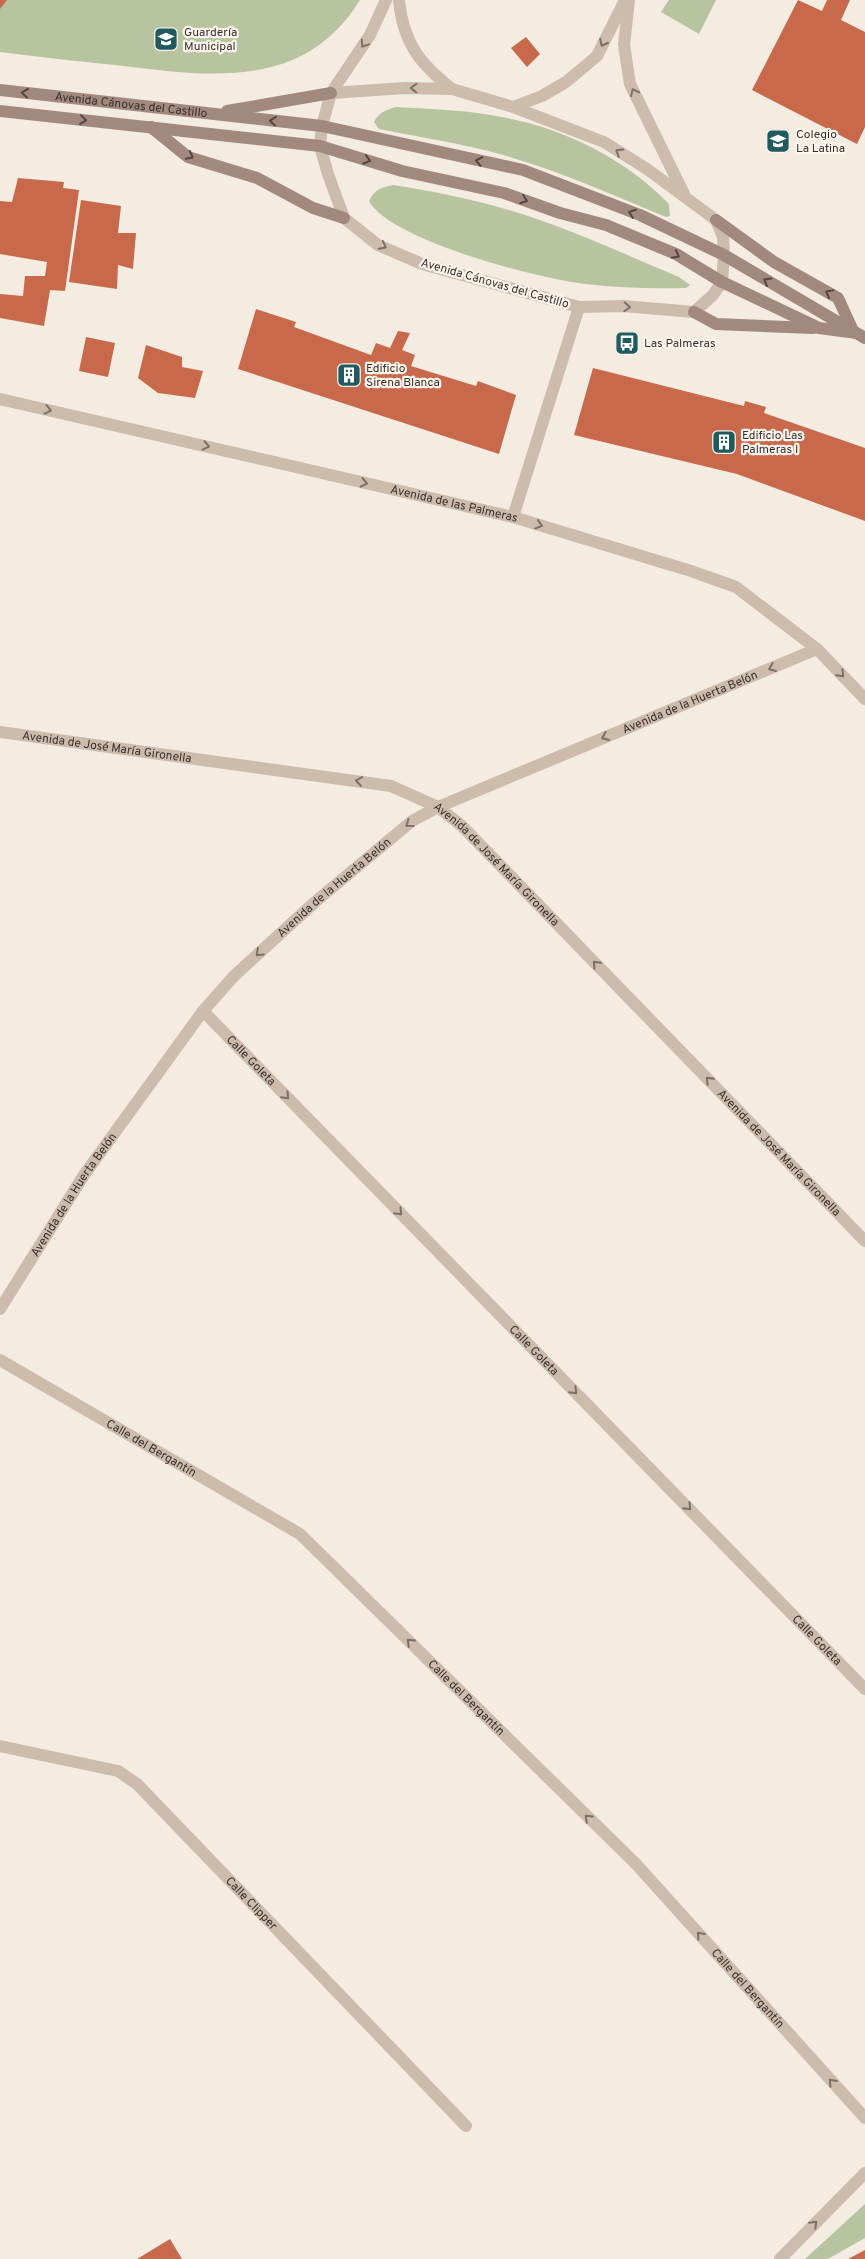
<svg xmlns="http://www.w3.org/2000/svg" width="865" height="2259" font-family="Overpass,sans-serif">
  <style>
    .green { fill: #b8c4a0 }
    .building { fill: #c8694b }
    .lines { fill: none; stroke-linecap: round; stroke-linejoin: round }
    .minor { stroke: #cdbbac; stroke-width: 12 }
    .tertiary { stroke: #cdbbac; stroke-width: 12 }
    .secondary { stroke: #a18a7d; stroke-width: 12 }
    .oneway { stroke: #7d6f65 }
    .oneway2 { stroke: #544640 }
    .labels { text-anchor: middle; stroke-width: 4.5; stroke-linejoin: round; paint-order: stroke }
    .poi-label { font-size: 12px; fill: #3b302b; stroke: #fbf5ee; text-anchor: start }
    .street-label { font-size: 12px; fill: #3b302b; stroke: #fbf5ee }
  </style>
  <rect width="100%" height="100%" fill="#f4ebe1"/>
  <!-- green -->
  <path class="green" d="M 0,0 L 360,0 C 305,89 214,77 124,66 C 83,62 41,57 0,52 Z
    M 669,0 L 716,0 L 699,34 L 661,12 Z
    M 396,107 C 432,109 467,110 502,117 C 564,128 626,159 669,204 L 670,216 L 666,217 C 606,192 544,164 480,149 C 447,141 413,136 379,129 L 374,122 C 379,112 386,110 396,107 Z
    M 393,185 C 431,191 468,198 505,209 C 565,226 621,253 679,277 L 690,285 L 686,288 C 653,289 619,288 586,284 C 540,279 391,241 369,201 C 375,189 381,188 393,185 Z
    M 865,2204 L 865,2238 L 828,2259 L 805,2259 Z"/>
  <!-- building -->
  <path class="building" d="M 0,0 L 7,0 L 0,9 Z
    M 798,0 L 822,11 L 827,0 L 850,0 L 841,20 L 865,32 L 865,127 L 857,144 L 752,90 Z
    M 526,37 L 540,54 L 527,67 L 511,48 Z
    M 18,178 L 64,182 L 63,188 L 79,190 L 65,291 L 50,290 L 44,326 L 0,318 L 0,294 L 23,296 L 25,276 L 45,276 L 47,262 L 0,254 L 0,201 L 12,202 Z
    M 81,200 L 121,206 L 118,233 L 136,233 L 133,269 L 118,265 L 117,289 L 69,282 Z
    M 256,309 L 296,322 L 294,327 L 371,355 L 376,343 L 390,348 L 398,331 L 410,333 L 402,350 L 415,355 L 411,366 L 476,386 L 478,381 L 516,395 L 499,454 L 238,369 Z
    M 86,337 L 115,343 L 108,377 L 79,371 Z
    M 146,345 L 182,357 L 182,367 L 203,371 L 195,398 L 158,393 L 138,378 Z
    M 593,368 L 744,406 L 745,401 L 766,407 L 764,413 L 865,448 L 865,521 L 737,474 L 574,435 Z
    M 170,2239 L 182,2259 L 137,2259 Z
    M 865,2250 L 865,2259 L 848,2259 Z"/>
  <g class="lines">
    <!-- minor -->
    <g class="minor">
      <path id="s1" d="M 0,399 L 513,517 L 691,571 L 736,587 L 817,649 L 865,699"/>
      <path d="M 513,517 L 579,307"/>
      <path id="s2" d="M 0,732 L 391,786 L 438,807 L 462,826 L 865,1241"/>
      <path id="s3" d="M 203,1011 L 865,1689"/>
      <path id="s4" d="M 0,1309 L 84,1175 L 203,1011 L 234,976 L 315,902 L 412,821 L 438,807 L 817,649"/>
      <path id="s5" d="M 0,1360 L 300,1534 L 636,1864 L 865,2118"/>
      <path id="s6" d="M 0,1746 L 118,1771 L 137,1784 L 466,2126"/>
      <path d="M 780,2259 L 865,2173"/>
    </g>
    <!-- tertiary -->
    <path class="tertiary" d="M 399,0 C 403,43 420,64 452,89
      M 629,0 L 624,45 L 630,84 L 684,194
      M 331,93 L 405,88 L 452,89 L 513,107 L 604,142 L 647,169 L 716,220 L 723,237 L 724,255 L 722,282 L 713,295 L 694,312 L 623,306 L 579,307 L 422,264 L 378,245 L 344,218 L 328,174 L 320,146 L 322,126 L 331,93 L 370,35 L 386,0
      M 513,107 L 542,96 L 566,82 L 597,56 L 625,0"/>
    <!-- secondary -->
    <g class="secondary">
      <path id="s7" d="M 0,90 L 322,126 L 523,170 L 640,215 L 724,255 L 865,338"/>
      <path d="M 0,111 L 320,146 L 402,171 L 504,193 L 560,213 L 606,225 L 676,254 L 722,282 L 819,328 L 849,332"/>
      <path d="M 227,111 L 331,93"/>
      <path d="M 151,127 L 188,157 L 257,178 L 313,208 L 344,218"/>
      <path d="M 716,220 L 774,262 L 838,298 L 854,333"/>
      <path d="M 694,312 L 716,324 L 813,328"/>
    </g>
  </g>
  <!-- one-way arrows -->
  <defs><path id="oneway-chevron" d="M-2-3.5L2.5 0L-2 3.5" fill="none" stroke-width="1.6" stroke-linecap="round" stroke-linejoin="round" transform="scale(1.25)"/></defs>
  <g class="oneway">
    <use href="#oneway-chevron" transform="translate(603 43) rotate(117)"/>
    <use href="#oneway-chevron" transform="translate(364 44) rotate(124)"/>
    <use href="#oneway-chevron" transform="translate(414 88) rotate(-178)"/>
    <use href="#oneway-chevron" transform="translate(634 92) rotate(-115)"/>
    <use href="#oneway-chevron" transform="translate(619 152) rotate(-148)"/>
    <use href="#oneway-chevron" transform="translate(383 246) rotate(27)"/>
    <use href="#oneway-chevron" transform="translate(627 307) rotate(3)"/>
    <use href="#oneway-chevron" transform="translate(48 410) rotate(13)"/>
    <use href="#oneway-chevron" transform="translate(206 446) rotate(13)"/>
    <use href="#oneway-chevron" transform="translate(364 483) rotate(13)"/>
    <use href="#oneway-chevron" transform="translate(539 525) rotate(17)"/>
    <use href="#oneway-chevron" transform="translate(772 668) rotate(157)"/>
    <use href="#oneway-chevron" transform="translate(841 674) rotate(46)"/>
    <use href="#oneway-chevron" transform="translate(605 737) rotate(157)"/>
    <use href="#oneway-chevron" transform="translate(359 781) rotate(-172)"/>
    <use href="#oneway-chevron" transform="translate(409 824) rotate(144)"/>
    <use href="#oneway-chevron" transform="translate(259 953) rotate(137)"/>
    <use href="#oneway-chevron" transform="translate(596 964) rotate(-134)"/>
    <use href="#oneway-chevron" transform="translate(709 1080) rotate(-134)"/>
    <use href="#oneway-chevron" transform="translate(286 1096) rotate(46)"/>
    <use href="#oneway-chevron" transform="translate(399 1212) rotate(46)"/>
    <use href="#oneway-chevron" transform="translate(574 1391) rotate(46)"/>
    <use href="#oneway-chevron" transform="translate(688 1507) rotate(46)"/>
    <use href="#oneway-chevron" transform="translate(410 1642) rotate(-136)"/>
    <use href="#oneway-chevron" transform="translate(588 1818) rotate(-136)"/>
    <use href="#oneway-chevron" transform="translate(700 1935) rotate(-132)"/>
    <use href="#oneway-chevron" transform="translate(832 2082) rotate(-132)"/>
    <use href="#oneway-chevron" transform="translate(814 2224) rotate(-45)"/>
  </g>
  <g class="oneway2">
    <use href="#oneway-chevron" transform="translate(25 93) rotate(-174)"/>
    <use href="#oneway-chevron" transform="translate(83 120) rotate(6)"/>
    <use href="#oneway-chevron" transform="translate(273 121) rotate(-174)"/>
    <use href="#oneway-chevron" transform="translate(190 156) rotate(27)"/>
    <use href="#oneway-chevron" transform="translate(367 160) rotate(17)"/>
    <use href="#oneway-chevron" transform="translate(479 161) rotate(-168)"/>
    <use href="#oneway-chevron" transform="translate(524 200) rotate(20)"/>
    <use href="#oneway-chevron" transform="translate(632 213) rotate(-159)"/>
    <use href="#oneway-chevron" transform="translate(676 255) rotate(28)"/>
    <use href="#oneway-chevron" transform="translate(767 281) rotate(-149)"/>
    <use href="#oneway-chevron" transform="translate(829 293) rotate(-151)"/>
  </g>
  <!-- icons -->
  <defs>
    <g id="school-square" transform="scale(1.25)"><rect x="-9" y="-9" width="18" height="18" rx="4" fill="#1f5a5e" stroke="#fbf5ee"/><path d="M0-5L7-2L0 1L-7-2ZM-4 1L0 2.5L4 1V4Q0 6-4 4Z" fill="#fff"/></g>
    <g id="bus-square" transform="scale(1.25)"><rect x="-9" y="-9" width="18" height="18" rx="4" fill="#1f5a5e" stroke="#fbf5ee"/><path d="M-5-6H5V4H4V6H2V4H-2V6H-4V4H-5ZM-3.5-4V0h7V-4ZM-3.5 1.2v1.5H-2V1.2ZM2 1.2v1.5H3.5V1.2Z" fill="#fff"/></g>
    <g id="building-square" transform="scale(1.25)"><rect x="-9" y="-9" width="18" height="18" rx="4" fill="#1f5a5e" stroke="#fbf5ee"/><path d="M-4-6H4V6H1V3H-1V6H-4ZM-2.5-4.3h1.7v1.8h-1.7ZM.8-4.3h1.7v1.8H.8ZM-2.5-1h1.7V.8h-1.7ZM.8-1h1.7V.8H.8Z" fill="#fff"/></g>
  </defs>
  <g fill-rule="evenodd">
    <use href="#school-square" x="166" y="39"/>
    <use href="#school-square" x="778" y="141"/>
    <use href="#bus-square" x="627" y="343"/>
    <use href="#building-square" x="349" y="375"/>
    <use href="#building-square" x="724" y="442"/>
  </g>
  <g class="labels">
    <!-- poi labels -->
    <g class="poi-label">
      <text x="184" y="36">Guardería<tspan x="184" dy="14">Municipal</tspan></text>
      <text x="796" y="138">Colegio<tspan x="796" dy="14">La Latina</tspan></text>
      <text x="644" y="347">Las Palmeras</text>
      <text x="366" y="372">Edificio<tspan x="366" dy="14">Sirena Blanca</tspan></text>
      <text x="742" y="439">Edificio Las<tspan x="742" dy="14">Palmeras I</tspan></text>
    </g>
    <!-- street labels -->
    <g class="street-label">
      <text dy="4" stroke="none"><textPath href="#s7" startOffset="132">Avenida Cánovas del Castillo</textPath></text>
      <text transform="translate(495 283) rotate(16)" y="4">Avenida Cánovas del Castillo</text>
      <text dy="4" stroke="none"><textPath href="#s1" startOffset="466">Avenida de las Palmeras</textPath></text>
      <text dy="4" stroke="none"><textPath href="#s4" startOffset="946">Avenida de la Huerta Belón</textPath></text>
      <text dy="4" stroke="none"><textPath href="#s2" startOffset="108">Avenida de José María Gironella</textPath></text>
      <text dy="4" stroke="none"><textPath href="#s2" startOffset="528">Avenida de José María Gironella</textPath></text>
      <text dy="4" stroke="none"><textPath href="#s4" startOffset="541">Avenida de la Huerta Belón</textPath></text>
      <text dy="4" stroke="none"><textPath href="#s3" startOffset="69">Calle Goleta</textPath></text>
      <text dy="4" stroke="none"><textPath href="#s2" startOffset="932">Avenida de José María Gironella</textPath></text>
      <text dy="4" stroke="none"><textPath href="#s4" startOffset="136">Avenida de la Huerta Belón</textPath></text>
      <text dy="4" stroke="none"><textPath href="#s3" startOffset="474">Calle Goleta</textPath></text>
      <text dy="4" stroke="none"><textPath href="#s5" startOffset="175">Calle del Bergantín</textPath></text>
      <text dy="4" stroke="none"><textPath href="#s3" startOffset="879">Calle Goleta</textPath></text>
      <text dy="4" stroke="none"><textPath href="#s5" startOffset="580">Calle del Bergantín</textPath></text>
      <text dy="4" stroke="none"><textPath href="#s6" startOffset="309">Calle Clipper</textPath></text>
      <text dy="4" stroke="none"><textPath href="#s5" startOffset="985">Calle del Bergantín</textPath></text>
    </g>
  </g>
</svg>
